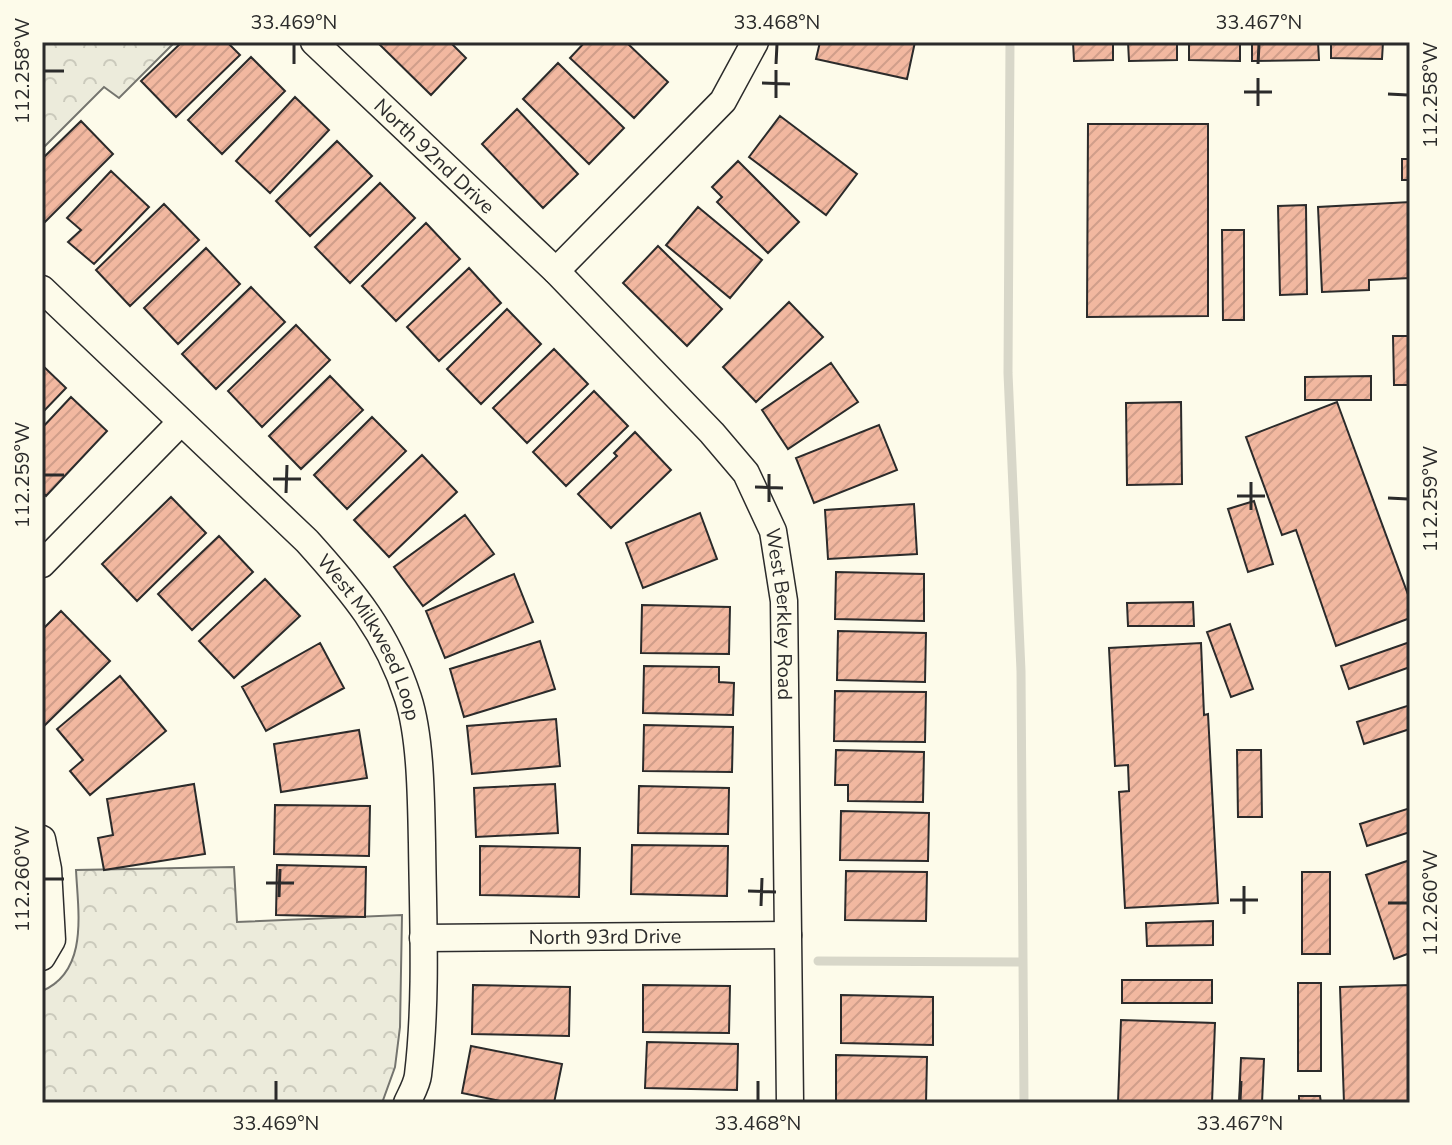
<svg xmlns="http://www.w3.org/2000/svg" width="1452" height="1145" font-family="'Nunito Sans',sans-serif">
  <style>
    .forest { fill: url(#forest-crowns); stroke: #74746e; stroke-width: 2 }
    .lines { fill: none; stroke-linecap: round; stroke-linejoin: round }
    .stream { stroke: #d8d7c9; stroke-width: 9 }
    .building { fill: url(#building-hatch); stroke: #2b2b2b; stroke-width: 2 }
    .minor-casing { stroke: #2b2b2b; stroke-width: 29 }
    .minor { stroke: #fdfbea; stroke-width: 26 }
    .ticks { fill: none; stroke: #2b2b2b; stroke-width: 3 }
    .labels { text-anchor: middle; stroke-width: 6; stroke-linejoin: round; paint-order: stroke }
    .street-label { font-size: 20px; fill: #2b2b2b; stroke: #fdfbea }
    .neatline { fill: none; stroke: #2b2b2b; stroke-width: 3 }
    .ticks-label { font-size: 20px; text-anchor: middle; fill: #2b2b2b }
  </style>
  <defs>
    <pattern id="forest-crowns" width="20" height="18" patternUnits="userSpaceOnUse" patternTransform="scale(2)"><rect width="20" height="18" fill="#ecebdb"/><path d="M2 6a3 3 0 1 1 6 0M12 15a3 3 0 1 1 6 0" fill="none" stroke="#cbcabc"/></pattern>
    <pattern id="building-hatch" width="6" height="6" patternUnits="userSpaceOnUse" patternTransform="scale(2)"><rect width="6" height="6" fill="#f2b8a0"/><path d="M-1 1l2-2M0 6l6-6M5 7l2-2" fill="none" stroke="#d09e8a"/></pattern>
  </defs>
  <rect width="100%" height="100%" fill="#fdfbea"/>
  <!-- forest -->
  <path class="forest" d="M 42,42 L 175,42 L 119,98 L 104,87 L 42,149 Z
    M 234,867 L 237,922 L 402,915 L 400,1027 L 395,1067 L 382,1103 L 42,1103 L 42,991 C 89,971 78,912 76,870 Z"/>
  <g class="lines">
    <!-- stream -->
    <path class="stream" d="M 1010,42 L 1008,373 L 1021,671 L 1024,1103
      M 818,961 L 1023,962"/>
  </g>
  <!-- building -->
  <path class="building" d="M 182,42 L 227,42 L 240,55 L 176,117 L 141,81 Z
    M 377,42 L 450,42 L 466,58 L 431,95 Z
    M 585,42 L 626,42 L 668,82 L 634,118 L 570,58 Z
    M 820,42 L 915,42 L 907,79 L 816,59 Z
    M 1073,42 L 1113,42 L 1113,60 L 1074,61 Z
    M 1128,42 L 1177,42 L 1177,60 L 1129,61 Z
    M 1189,42 L 1240,42 L 1240,61 L 1189,60 Z
    M 1252,42 L 1318,42 L 1319,60 L 1252,61 Z
    M 1331,42 L 1383,42 L 1382,59 L 1331,58 Z
    M 251,57 L 285,91 L 222,154 L 188,120 Z
    M 558,63 L 624,128 L 589,164 L 523,99 Z
    M 295,97 L 329,130 L 270,193 L 236,161 Z
    M 517,109 L 578,174 L 543,208 L 482,144 Z
    M 780,116 L 857,174 L 826,215 L 749,157 Z
    M 81,121 L 113,154 L 45,222 L 42,218 L 42,159 Z
    M 1088,124 L 1208,124 L 1208,316 L 1087,317 Z
    M 337,141 L 372,176 L 310,236 L 276,201 Z
    M 1402,159 L 1410,159 L 1410,180 L 1402,180 Z
    M 738,161 L 799,222 L 768,253 L 717,202 L 722,197 L 712,187 Z
    M 111,171 L 149,207 L 94,264 L 68,242 L 81,230 L 67,218 Z
    M 380,183 L 415,218 L 350,283 L 315,247 Z
    M 1410,202 L 1410,278 L 1369,280 L 1369,290 L 1322,292 L 1318,207 Z
    M 164,204 L 199,240 L 130,306 L 96,270 Z
    M 1306,205 L 1307,294 L 1280,295 L 1278,206 Z
    M 698,207 L 762,260 L 730,298 L 666,245 Z
    M 426,223 L 460,259 L 396,321 L 362,286 Z
    M 1222,230 L 1244,230 L 1244,320 L 1223,320 Z
    M 658,246 L 722,309 L 687,346 L 623,283 Z
    M 206,248 L 240,284 L 178,344 L 144,308 Z
    M 469,268 L 501,303 L 439,361 L 407,327 Z
    M 251,287 L 285,322 L 216,389 L 182,354 Z
    M 789,302 L 823,337 L 756,402 L 723,367 Z
    M 507,309 L 541,344 L 481,404 L 447,369 Z
    M 296,325 L 330,360 L 262,427 L 228,391 Z
    M 1393,336 L 1410,336 L 1410,385 L 1394,385 Z
    M 554,349 L 588,384 L 527,443 L 493,408 Z
    M 831,363 L 858,402 L 788,449 L 762,410 Z
    M 42,365 L 66,388 L 42,413 Z
    M 330,376 L 363,410 L 301,469 L 269,436 Z
    M 1371,376 L 1371,400 L 1305,400 L 1305,377 Z
    M 594,391 L 628,426 L 566,486 L 533,452 Z
    M 71,397 L 107,431 L 46,496 L 42,492 L 42,428 Z
    M 1181,402 L 1182,484 L 1127,485 L 1126,403 Z
    M 1337,402 L 1410,600 L 1410,618 L 1336,646 L 1296,530 L 1282,535 L 1246,437 Z
    M 372,417 L 406,451 L 347,509 L 314,475 Z
    M 879,425 L 897,470 L 814,503 L 796,458 Z
    M 635,432 L 671,470 L 611,528 L 578,494 L 617,456 L 614,453 Z
    M 422,455 L 457,492 L 389,557 L 354,520 Z
    M 171,497 L 206,533 L 137,601 L 102,564 Z
    M 1254,501 L 1273,564 L 1248,572 L 1228,509 Z
    M 914,504 L 917,554 L 828,559 L 825,510 Z
    M 700,513 L 717,559 L 643,588 L 626,543 Z
    M 465,515 L 494,554 L 423,606 L 394,567 Z
    M 219,536 L 253,572 L 192,630 L 158,594 Z
    M 836,572 L 924,574 L 924,621 L 835,619 Z
    M 514,574 L 533,622 L 445,658 L 426,611 Z
    M 265,579 L 300,616 L 234,678 L 199,641 Z
    M 1193,602 L 1194,626 L 1128,626 L 1127,603 Z
    M 642,605 L 730,607 L 729,654 L 641,653 Z
    M 61,611 L 110,661 L 42,728 L 42,630 Z
    M 1230,624 L 1253,689 L 1231,697 L 1207,632 Z
    M 838,631 L 926,633 L 925,682 L 837,680 Z
    M 540,641 L 555,689 L 464,717 L 450,669 Z
    M 1410,642 L 1410,667 L 1349,689 L 1341,666 Z
    M 320,643 L 344,688 L 266,731 L 242,687 Z
    M 1201,643 L 1204,715 L 1208,714 L 1218,903 L 1125,908 L 1119,792 L 1129,791 L 1128,765 L 1115,766 L 1109,648 Z
    M 644,666 L 719,667 L 719,682 L 734,683 L 733,715 L 643,713 Z
    M 120,676 L 166,731 L 90,795 L 70,771 L 83,760 L 57,729 Z
    M 835,691 L 926,692 L 925,742 L 834,741 Z
    M 1410,705 L 1410,729 L 1364,744 L 1357,722 Z
    M 556,719 L 560,766 L 472,774 L 467,726 Z
    M 644,725 L 733,727 L 732,772 L 643,771 Z
    M 359,730 L 367,778 L 281,792 L 274,744 Z
    M 836,750 L 924,752 L 923,802 L 848,801 L 848,785 L 835,785 Z
    M 1237,750 L 1261,750 L 1262,817 L 1238,817 Z
    M 194,784 L 205,854 L 104,870 L 98,838 L 113,835 L 107,799 Z
    M 555,784 L 558,833 L 476,837 L 474,788 Z
    M 639,786 L 729,788 L 728,834 L 638,833 Z
    M 275,805 L 370,806 L 369,856 L 274,854 Z
    M 1410,808 L 1410,832 L 1367,846 L 1360,824 Z
    M 841,811 L 929,813 L 928,861 L 840,860 Z
    M 632,845 L 728,846 L 727,896 L 631,894 Z
    M 480,846 L 580,848 L 579,897 L 480,895 Z
    M 1410,860 L 1410,953 L 1394,959 L 1366,875 Z
    M 277,865 L 366,867 L 365,917 L 276,915 Z
    M 846,871 L 927,872 L 926,921 L 845,920 Z
    M 1302,872 L 1330,872 L 1330,954 L 1302,954 Z
    M 1213,921 L 1213,945 L 1147,946 L 1146,923 Z
    M 1122,980 L 1212,980 L 1212,1003 L 1122,1003 Z
    M 1298,983 L 1321,983 L 1321,1071 L 1298,1071 Z
    M 473,985 L 570,987 L 569,1036 L 472,1034 Z
    M 643,985 L 730,986 L 729,1033 L 643,1032 Z
    M 1410,985 L 1410,1103 L 1344,1103 L 1340,987 Z
    M 841,995 L 933,997 L 933,1045 L 841,1043 Z
    M 1121,1020 L 1215,1023 L 1212,1103 L 1118,1103 Z
    M 647,1042 L 738,1044 L 737,1090 L 645,1088 Z
    M 471,1046 L 562,1064 L 554,1103 L 510,1103 L 462,1093 Z
    M 836,1055 L 927,1057 L 926,1103 L 836,1103 Z
    M 1241,1058 L 1264,1059 L 1262,1103 L 1239,1103 Z
    M 1299,1096 L 1320,1096 L 1321,1103 L 1299,1103 Z"/>
  <g class="lines">
    <!-- minor casing -->
    <g class="minor-casing">
      <g id="minor">
        <path id="s1" d="M 314,42 L 556,271 L 712,433 L 746,473 L 773,531 L 784,601 L 790,1103"/>
        <path d="M 556,271 L 723,101 L 755,42"/>
        <path id="s2" d="M 42,289 L 307,541 C 353,592 387,632 408,698 C 421,738 421,801 422,843 C 423,920 427,999 418,1075 C 417,1084 411,1094 407,1103"/>
        <path d="M 42,564 L 181,422"/>
        <path d="M 42,839 L 48,869 L 52,940 L 42,957"/>
        <path id="s3" d="M 423,938 L 788,935"/>
      </g>
    </g>
    <!-- minor -->
    <use href="#minor" class="minor"/>
  </g>
  <!-- ticks -->
  <path class="ticks" d="M 294,64 L 294,44M 776,64 L 777,44M 1258,64 L 1259,44M 44,71 L 64,71M 762,83 L 790,84M 1244,92 L 1272,92M 1388,94 L 1408,95M 776,98 L 776,70M 1258,106 L 1258,78M 44,475 L 64,475M 273,479 L 301,479M 755,487 L 783,488M 286,493 L 287,465M 1237,496 L 1265,496M 1388,498 L 1408,499M 769,502 L 769,474M 1251,510 L 1251,482M 44,879 L 64,879M 266,883 L 294,883M 748,891 L 776,892M 279,897 L 280,869M 1230,900 L 1258,900M 1388,903 L 1408,903M 761,906 L 762,878M 1244,914 L 1244,886M 276,1101 L 276,1081M 758,1101 L 758,1081M 1240,1101 L 1241,1081"/>
  <g class="labels">
    <!-- street labels -->
    <g class="street-label">
      <text dy="7" stroke="none"><textPath href="#s1" startOffset="166">North 92nd Drive</textPath></text>
      <text dy="7" stroke="none"><textPath href="#s1" startOffset="758">West Berkley Road</textPath></text>
      <text dy="7" stroke="none"><textPath href="#s2" startOffset="482">West Milkweed Loop</textPath></text>
      <text dy="7" stroke="none"><textPath href="#s3" startOffset="182">North 93rd Drive</textPath></text>
    </g>
  </g>
  <!-- border -->
  <rect width="1452" height="1145" fill="none" stroke="#fdfbea" stroke-width="88"/>
  <rect x="44" y="44" width="1364" height="1057" class="neatline"/>
  <g class="ticks-label">
    <text x="294" y="29">33.469°N</text>
    <text x="777" y="29">33.468°N</text>
    <text x="1259" y="29">33.467°N</text>
    <text transform="translate(22 71) rotate(-90)" y="7">112.258°W</text>
    <text transform="translate(1430 95) rotate(-90)" y="7">112.258°W</text>
    <text transform="translate(22 475) rotate(-90)" y="7">112.259°W</text>
    <text transform="translate(1430 499) rotate(-90)" y="7">112.259°W</text>
    <text transform="translate(22 879) rotate(-90)" y="7">112.260°W</text>
    <text transform="translate(1430 903) rotate(-90)" y="7">112.260°W</text>
    <text x="276" y="1130">33.469°N</text>
    <text x="758" y="1130">33.468°N</text>
    <text x="1240" y="1130">33.467°N</text>
  </g>
</svg>
